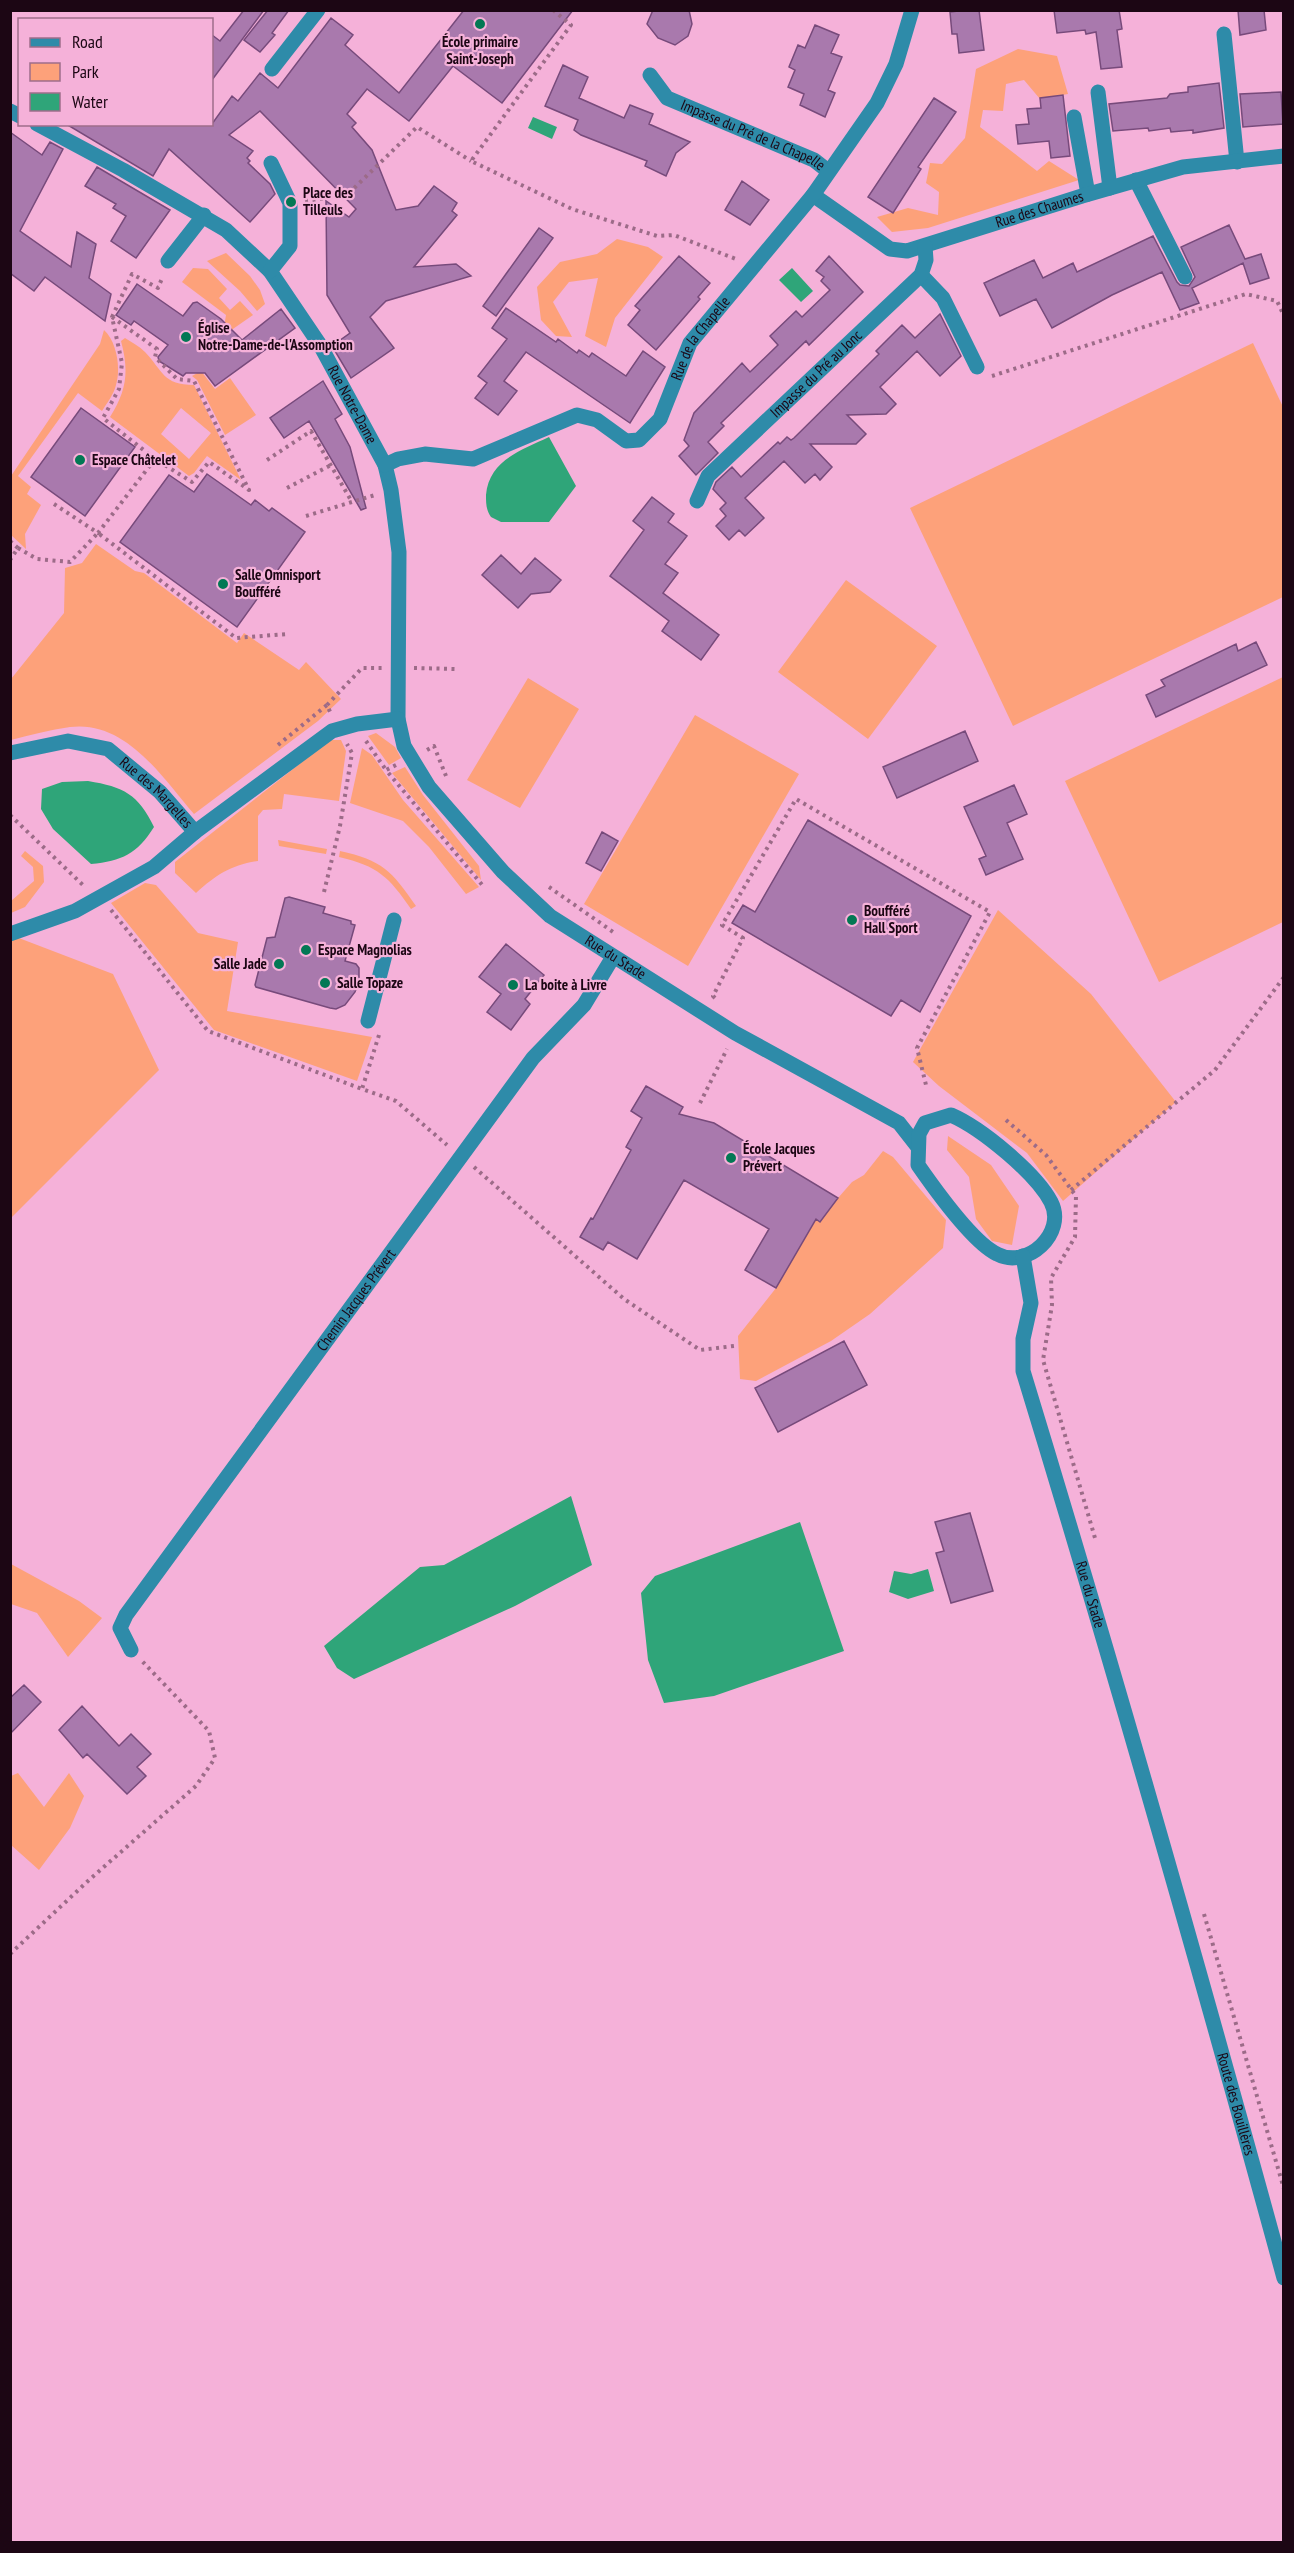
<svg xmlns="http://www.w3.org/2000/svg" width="1294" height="2553" font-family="'PT Sans Narrow',sans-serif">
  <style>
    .green { fill: #fda17a; fill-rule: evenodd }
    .water { fill: #2fa579 }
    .building { fill: #a979ad; stroke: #774a7b; stroke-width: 1.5 }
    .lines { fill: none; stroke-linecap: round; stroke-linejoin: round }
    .path { stroke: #9c6b88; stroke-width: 4; stroke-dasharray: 3 4.5; stroke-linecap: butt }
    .minor { stroke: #2e8ba9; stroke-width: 15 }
    .poi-dot { fill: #037854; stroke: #f5b1d9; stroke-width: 2 }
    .labels { text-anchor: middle; stroke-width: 4.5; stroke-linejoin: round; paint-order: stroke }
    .poi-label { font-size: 15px; font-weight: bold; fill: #1c0614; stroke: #f5b1d9; text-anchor: start }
    .street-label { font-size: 15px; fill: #1c0614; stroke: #f5b1d9 }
  </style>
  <rect width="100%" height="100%" fill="#f5b1d9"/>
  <!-- green -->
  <path class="green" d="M 1018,49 L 1057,56 L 1068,94 L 1040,99 L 1024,80 L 1006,84 L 1003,111 L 983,110 L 980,127 L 1037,171 L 1049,161 L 1079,180 L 928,228 L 892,232 L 877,217 L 908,208 L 938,215 L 939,192 L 926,183 L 930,163 L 942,164 L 965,138 L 976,69 Z
    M 617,239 L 648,247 L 663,257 L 615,318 L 606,347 L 585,336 L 598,278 L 569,282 L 553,302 L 572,337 L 556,336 L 541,320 L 537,287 L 560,262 L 597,254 Z
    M 226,253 L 250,276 L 260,290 L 265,304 L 257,311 L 240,291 L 207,261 Z
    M 193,268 L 208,269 L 227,289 L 219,298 L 230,310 L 240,301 L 253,315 L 230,331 L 224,327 L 226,315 L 182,282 Z
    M 104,330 C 117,342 121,368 116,385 C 114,394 107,403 102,411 L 78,393 L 18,476 L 31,487 L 27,494 L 41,505 L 25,534 L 26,549 L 11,535 L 11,476 L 100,344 Z
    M 125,338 C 131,342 139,346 145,352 C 163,371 163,385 194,385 L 241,480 L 207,456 L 194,473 L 189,476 L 110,417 C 127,390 129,371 121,341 ZM 181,408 L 211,433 L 189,459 L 161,434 Z
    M 1253,343 L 1283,407 L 1283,597 L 1013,726 L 910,508 Z
    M 201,371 L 215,389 L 230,378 L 256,415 L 225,435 L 197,380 L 192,376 Z
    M 96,544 L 135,571 L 144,573 L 237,643 L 244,633 L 299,670 L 306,662 L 341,699 L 318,721 L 194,814 C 162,777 126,720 70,727 C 50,730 30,735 11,740 L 11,679 L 64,613 L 65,568 L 82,563 Z
    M 846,580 L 937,646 L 868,739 L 778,672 Z
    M 1283,677 L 1283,922 L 1159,982 L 1065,781 Z
    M 528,678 L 579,709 L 520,808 L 467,780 Z
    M 695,715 L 799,774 L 688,966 L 584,904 Z
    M 376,733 L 395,747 L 401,758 L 389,765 L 368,736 Z
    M 330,740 L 341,740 L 346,751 L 339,801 L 284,794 L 282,809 L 263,810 L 258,816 L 258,861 C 231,865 216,875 196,893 L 175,873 L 175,862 Z
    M 362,748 L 372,755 L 403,800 L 479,887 L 466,894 L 429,847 L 403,821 L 350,803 Z
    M 405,767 L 423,795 L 479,866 L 481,880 L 392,773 Z
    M 278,840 L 327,849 L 326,854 L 279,846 Z
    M 25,851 L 43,866 L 44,882 L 25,907 L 11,913 L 11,901 L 34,881 L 33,867 L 21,856 Z
    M 340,851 C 382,860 392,871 416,906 L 411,909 C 389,877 378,866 339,857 Z
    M 145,883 L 156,885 L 198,933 L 238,942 L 227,1011 L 372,1037 L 357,1081 L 214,1030 L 111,903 Z
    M 998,910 L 1091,994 L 1176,1102 L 1063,1201 L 1027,1153 L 939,1086 L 913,1062 Z
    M 11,935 L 113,974 L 159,1070 L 11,1218 Z
    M 948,1136 L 991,1165 L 1019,1206 L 1012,1245 L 992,1241 L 976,1219 L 969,1177 L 947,1150 Z
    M 883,1151 L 893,1157 L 946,1220 L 943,1248 L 870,1314 L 831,1341 L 756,1381 L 740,1379 L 738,1336 L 776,1288 L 816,1219 L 820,1221 L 838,1198 L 852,1182 L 864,1175 Z
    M 11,1564 L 79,1601 L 102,1618 L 68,1657 L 37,1613 L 11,1604 Z
    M 18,1773 L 44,1807 L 69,1773 L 84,1796 L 70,1828 L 39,1870 L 11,1845 L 11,1776 Z"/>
  <!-- water -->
  <path class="water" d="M 533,117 L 557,127 L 552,139 L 528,128 Z
    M 792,268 L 813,291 L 801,302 L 779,280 Z
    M 549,437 L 576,486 L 549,522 L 501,522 L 491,517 C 486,510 486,503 486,495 C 489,460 522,450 549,437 Z
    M 88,781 C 124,787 138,794 154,827 C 137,854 122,861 91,864 L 53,829 L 41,809 L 42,789 L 62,782 Z
    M 571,1496 L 592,1565 L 515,1606 L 354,1679 L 337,1668 L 324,1646 L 420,1567 L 444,1565 Z
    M 800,1522 L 844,1651 L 714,1696 L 664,1703 L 648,1660 L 641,1593 L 655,1576 Z
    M 928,1569 L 934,1591 L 908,1599 L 889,1592 L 894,1571 L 911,1574 Z"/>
  <!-- building -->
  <path class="building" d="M 244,10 L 264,10 L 212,80 L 212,35 L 220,41 Z
    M 268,10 L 289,10 L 272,33 L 275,35 L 260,52 L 244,40 Z
    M 464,10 L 573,10 L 502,103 L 453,66 L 409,121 L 367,89 L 347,114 L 356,123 L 352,127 L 372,150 L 396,210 L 418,206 L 434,186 L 457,203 L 452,211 L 457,215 L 414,267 L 456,264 L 471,276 L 386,301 L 370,317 L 394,348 L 351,378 L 332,346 L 350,333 L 327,295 L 326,201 L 349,217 L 356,209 L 260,111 L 229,135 L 253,151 L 247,158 L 250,161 L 248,163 L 270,184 L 275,194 L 250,222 L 169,149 L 153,176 L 66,124 L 212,124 L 232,96 L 238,101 L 260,73 L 278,88 L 331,18 L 353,35 L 345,45 L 399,93 Z
    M 653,10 L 689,10 L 692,24 L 688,36 L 675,45 L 658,38 L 647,24 Z
    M 967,10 L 979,10 L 984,50 L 959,53 L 957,34 L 952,34 L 950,12 Z
    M 1054,10 L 1119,10 L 1122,29 L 1117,30 L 1122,67 L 1101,69 L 1096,32 L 1086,34 L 1085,30 L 1057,33 Z
    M 1238,10 L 1264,10 L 1266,30 L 1240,35 Z
    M 815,25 L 839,35 L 831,53 L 842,57 L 828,90 L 835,93 L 825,117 L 800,105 L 804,94 L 788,87 L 795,70 L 789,67 L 798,45 L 805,48 Z
    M 563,65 L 588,77 L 579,98 L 624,118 L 630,105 L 653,114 L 649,124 L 690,142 L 676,153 L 666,176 L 645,166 L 647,161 L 581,135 L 574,130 L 578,120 L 545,106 Z
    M 1219,83 L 1224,128 L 1193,133 L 1193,130 L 1171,132 L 1170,128 L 1149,131 L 1148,128 L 1113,131 L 1109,104 L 1167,98 L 1170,94 L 1188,92 L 1188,87 Z
    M 1281,92 L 1283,124 L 1243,127 L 1240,94 Z
    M 1063,95 L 1070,156 L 1051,158 L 1049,141 L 1018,144 L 1016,125 L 1029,124 L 1027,109 L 1041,108 L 1040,98 Z
    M 934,98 L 956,112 L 918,167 L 921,169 L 893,213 L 868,197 Z
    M 10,132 L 42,155 L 50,142 L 63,149 L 20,231 L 71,267 L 77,232 L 96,244 L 89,278 L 111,294 L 105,321 L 45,277 L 34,291 L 10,273 Z
    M 97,167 L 170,210 L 136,258 L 111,241 L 126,216 L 113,208 L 116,204 L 85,186 Z
    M 742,181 L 769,200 L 750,225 L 725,210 Z
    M 1229,225 L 1245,259 L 1261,254 L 1269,278 L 1250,284 L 1243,263 L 1192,288 L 1199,303 L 1180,310 L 1162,272 L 1112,295 L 1052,328 L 1036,299 L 1000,316 L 984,283 L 1034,260 L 1043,278 L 1073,263 L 1077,272 L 1153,236 L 1177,282 L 1180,285 L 1189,286 L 1195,277 L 1181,247 Z
    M 539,228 L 553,238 L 496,316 L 483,306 Z
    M 679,256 L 710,283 L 698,297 L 700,299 L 656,350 L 628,325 L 640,310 L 635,306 Z
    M 829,256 L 863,292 L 809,345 L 806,341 L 721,423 L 724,426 L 708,442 L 718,453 L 696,475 L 679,456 L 689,446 L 684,440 L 694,413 L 742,363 L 750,372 L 778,345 L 770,336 L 796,311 L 802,317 L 830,290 L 821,281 L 824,277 L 816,271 Z
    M 137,284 L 183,316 L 193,303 L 197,302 L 221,319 L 242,340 L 281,309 L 295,328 L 215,386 L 205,373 L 186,373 L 183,376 L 159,361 L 158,357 L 168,345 L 134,321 L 131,325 L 116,315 Z
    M 506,308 L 556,342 L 558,339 L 577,353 L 579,350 L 589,357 L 592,353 L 626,376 L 643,351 L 665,367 L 630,423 L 526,352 L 504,381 L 517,391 L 498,415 L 475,398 L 487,383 L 478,376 L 507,339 L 492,328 Z
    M 940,314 L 961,356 L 940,376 L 917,351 L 880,387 L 896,404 L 886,414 L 847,415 L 866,434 L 856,444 L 810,444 L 832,467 L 820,480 L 815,474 L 805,483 L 784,461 L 745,498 L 764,518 L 745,536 L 739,530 L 729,540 L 716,526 L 726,516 L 720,509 L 726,503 L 713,489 L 716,482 L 732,467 L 741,477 L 778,442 L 780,444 L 787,437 L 791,440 L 794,438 L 879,354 L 876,351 L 902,325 L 915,338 Z
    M 323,381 L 342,414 L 335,419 L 350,447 L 366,508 L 361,510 L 309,421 L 284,438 L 270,418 Z
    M 81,408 L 135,447 L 85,516 L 31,477 Z
    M 207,474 L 251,505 L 255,500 L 269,511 L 272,508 L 305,532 L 237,627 L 120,542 L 169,475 L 194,492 Z
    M 652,497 L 674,514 L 668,522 L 687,536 L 665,564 L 678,573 L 663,593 L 719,635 L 701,660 L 662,631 L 669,621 L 610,576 L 644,530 L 633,521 Z
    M 501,555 L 521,574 L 535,558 L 561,580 L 550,592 L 531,594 L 518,608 L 482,575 Z
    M 1256,642 L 1267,665 L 1156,717 L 1146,695 L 1165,686 L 1161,680 L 1236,644 L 1238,651 Z
    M 965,731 L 978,761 L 897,798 L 883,767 Z
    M 1014,785 L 1027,814 L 1007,823 L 1023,859 L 986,875 L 979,859 L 986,856 L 964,807 Z
    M 808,820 L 971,916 L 920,1012 L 901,1000 L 891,1016 L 732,923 L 743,905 L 755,912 Z
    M 602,832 L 618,841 L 601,871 L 586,863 Z
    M 289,897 L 325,907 L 323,913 L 351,921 L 351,924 L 355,925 L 345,961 L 356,964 L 359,968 L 359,982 L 355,992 L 345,1005 L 336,1009 L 330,1008 L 256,987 L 255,985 L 267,938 L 275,937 L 285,898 Z
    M 506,944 L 544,975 L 525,999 L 530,1004 L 511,1030 L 487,1012 L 501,994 L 479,977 Z
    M 646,1086 L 683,1107 L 679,1114 L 714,1123 L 838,1198 L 820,1222 L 816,1219 L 776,1288 L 745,1270 L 769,1229 L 684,1180 L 637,1259 L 608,1242 L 603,1250 L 580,1237 L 591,1218 L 593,1219 L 631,1150 L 626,1147 L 642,1118 L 631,1111 Z
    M 844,1341 L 867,1385 L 778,1432 L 755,1388 Z
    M 970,1513 L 993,1591 L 951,1603 L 936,1553 L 944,1551 L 935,1522 Z
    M 24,1685 L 41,1702 L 10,1734 L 10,1698 Z
    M 82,1706 L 119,1746 L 131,1734 L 151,1754 L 137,1767 L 146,1776 L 127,1794 L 87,1754 L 83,1758 L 59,1730 Z"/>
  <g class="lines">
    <!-- path -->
    <path class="path" d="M 553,10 L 571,25 L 471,161 L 572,209 L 657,236 L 674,235 L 736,259
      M 305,201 L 347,195 L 417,127 L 471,161
      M 112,317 L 157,349 L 155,357 L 177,379 L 194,381 L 249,490 L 209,462 L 192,482 L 155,459 L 103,418 L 119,389 L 122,363 L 112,317 L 132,274 L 158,288 L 163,276
      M 992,376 L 1246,294 L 1277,301 L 1284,316
      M 267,460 L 311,431 L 352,502
      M 287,488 L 331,465
      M 54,504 L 98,533 L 155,459
      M 306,516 L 375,495
      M 10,541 L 18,548 L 10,560
      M 18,548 L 37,559 L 70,562 L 98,533 L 236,638 L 287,634
      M 414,668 L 455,669
      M 327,705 L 362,668 L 382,668
      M 366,741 L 386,770
      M 278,745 L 327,705 L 331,714
      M 427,750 L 434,746 L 446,776
      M 396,765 L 386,770 L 484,887
      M 10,815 L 85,887
      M 549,887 L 616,934
      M 324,892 L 340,826 L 352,753 L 347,744
      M 111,910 L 208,1031 L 362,1089
      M 715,998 L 713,996 L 743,938 L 722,925 L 796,799 L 990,912 L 917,1048 L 926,1085
      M 379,1035 L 362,1089 L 396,1101 L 447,1145
      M 700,1103 L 727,1049
      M 1006,1120 L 1046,1155 L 1076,1196 L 1075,1237 L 1051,1278 L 1052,1305 L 1043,1360 L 1095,1538
      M 474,1167 L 624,1299 L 700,1350 L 734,1346
      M 1071,1190 L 1215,1070 L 1284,977
      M 1204,1914 L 1284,2189
      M 10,1954 L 89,1880 L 196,1786 L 215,1758 L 209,1731 L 142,1661"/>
    <!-- minor -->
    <g class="minor">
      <path d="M 1224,34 L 1237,162"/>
      <path d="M 272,69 L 318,10"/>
      <path id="s1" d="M 650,75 L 667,98 L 814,160 L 828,171"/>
      <path d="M 1098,92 L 1110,188"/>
      <path d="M 10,111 L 20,116"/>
      <path d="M 1074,117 L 1088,194"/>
      <path id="s2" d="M 37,124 L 123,170 L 226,230 L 270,271 L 320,345 L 385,465 L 391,490 L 399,552 L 398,719 L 404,746 L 429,787 L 503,872 L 550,916 L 735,1033 L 899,1123 L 917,1146"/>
      <path d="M 1136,180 L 1185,277"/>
      <path id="s3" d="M 813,195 L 890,249 L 907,251 L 1082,196 L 1183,167 L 1284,156"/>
      <path d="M 168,261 L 204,215"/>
      <path d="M 270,271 L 290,246 L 290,203 L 271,163"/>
      <path d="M 921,275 L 943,298 L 977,367"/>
      <path id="s4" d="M 385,465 L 398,459 L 425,454 L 473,459 L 577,415 L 597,420 L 626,441 L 639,440 L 660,419 L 690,343 L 813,195 L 877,103 L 896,64 L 912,10"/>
      <path id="s5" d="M 697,501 L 708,476 L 921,275 L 926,260 L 925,246"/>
      <path id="s6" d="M 10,753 L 68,741 L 108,749 L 160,792 L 195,832"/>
      <path d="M 10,934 L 75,911 L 154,867 L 195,832 L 332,731 L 357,724 L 398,719"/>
      <path d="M 368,1021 L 394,920"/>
      <path d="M 951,1115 C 981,1128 1036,1173 1051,1202 C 1067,1233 1027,1270 997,1254 C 972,1242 934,1188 918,1165 L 919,1134 L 925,1123 Z"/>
      <path id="s7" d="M 1023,1256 L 1031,1303 L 1023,1339 L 1023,1371 C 1115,1672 1201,1974 1284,2278"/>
      <path id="s8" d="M 131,1650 L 120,1628 L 126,1615 L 533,1058 L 584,1005 L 613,957"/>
    </g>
  </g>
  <!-- markers -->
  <g class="poi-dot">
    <circle cx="480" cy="24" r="6"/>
    <circle cx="291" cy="202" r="6"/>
    <circle cx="186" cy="337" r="6"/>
    <circle cx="80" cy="460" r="6"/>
    <circle cx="223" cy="584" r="6"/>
    <circle cx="852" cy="920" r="6"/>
    <circle cx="306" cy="950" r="6"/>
    <circle cx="279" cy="964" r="6"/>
    <circle cx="325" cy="983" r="6"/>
    <circle cx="513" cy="985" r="6"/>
    <circle cx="731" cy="1158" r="6"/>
  </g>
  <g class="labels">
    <!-- poi labels -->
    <g class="poi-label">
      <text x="480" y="47" text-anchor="middle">École primaire<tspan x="480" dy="17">Saint-Joseph</tspan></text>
      <text x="303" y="198">Place des<tspan x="303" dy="17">Tilleuls</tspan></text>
      <text x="198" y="333">Église<tspan x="198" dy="17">Notre-Dame-de-l'Assomption</tspan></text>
      <text x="92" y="465">Espace Châtelet</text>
      <text x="235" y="580">Salle Omnisport<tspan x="235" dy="17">Boufféré</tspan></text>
      <text x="864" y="916">Boufféré<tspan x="864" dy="17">Hall Sport</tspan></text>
      <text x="318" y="955">Espace Magnolias</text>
      <text x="267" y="969" text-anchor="end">Salle Jade</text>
      <text x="337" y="988">Salle Topaze</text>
      <text x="525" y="990">La boite à Livre</text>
      <text x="743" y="1154">École Jacques<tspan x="743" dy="17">Prévert</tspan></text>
    </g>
    <!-- street labels -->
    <g class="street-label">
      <text dy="5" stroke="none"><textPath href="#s1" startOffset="122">Impasse du Pré de la Chapelle</textPath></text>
      <text dy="5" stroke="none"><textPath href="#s3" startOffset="250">Rue des Chaumes</textPath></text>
      <text dy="5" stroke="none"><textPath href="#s4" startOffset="393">Rue de la Chapelle</textPath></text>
      <text dy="5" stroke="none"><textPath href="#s5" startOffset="176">Impasse du Pré au Jonc</textPath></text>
      <text dy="5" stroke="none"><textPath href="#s2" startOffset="434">Rue Notre-Dame</textPath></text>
      <text dy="5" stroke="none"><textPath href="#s6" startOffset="165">Rue des Margelles</textPath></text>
      <text dy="5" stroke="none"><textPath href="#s2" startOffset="1088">Rue du Stade</textPath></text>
      <text dy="5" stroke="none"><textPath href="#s8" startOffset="429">Chemin Jacques Prévert</textPath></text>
      <text dy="5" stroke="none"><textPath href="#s7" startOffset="350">Rue du Stade</textPath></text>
      <text dy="5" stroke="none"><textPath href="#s7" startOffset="880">Route des Bouillères</textPath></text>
    </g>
  </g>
  <!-- border -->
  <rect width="1294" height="2553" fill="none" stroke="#1c0614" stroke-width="24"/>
  <!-- legend -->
  <rect x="18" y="18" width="195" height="108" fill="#f5b1d9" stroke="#9e6d8a" stroke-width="1.5"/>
  <rect x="30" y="38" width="30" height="9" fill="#2e8ba9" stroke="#9e6d8a" stroke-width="1.5"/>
  <text x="72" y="48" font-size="18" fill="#1c0614">Road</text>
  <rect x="30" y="63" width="30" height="18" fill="#fda17a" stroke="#9e6d8a" stroke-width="1.5"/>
  <text x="72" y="78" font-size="18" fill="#1c0614">Park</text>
  <rect x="30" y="93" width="30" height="18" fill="#2fa579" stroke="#9e6d8a" stroke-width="1.5"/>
  <text x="72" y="108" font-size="18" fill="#1c0614">Water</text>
</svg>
